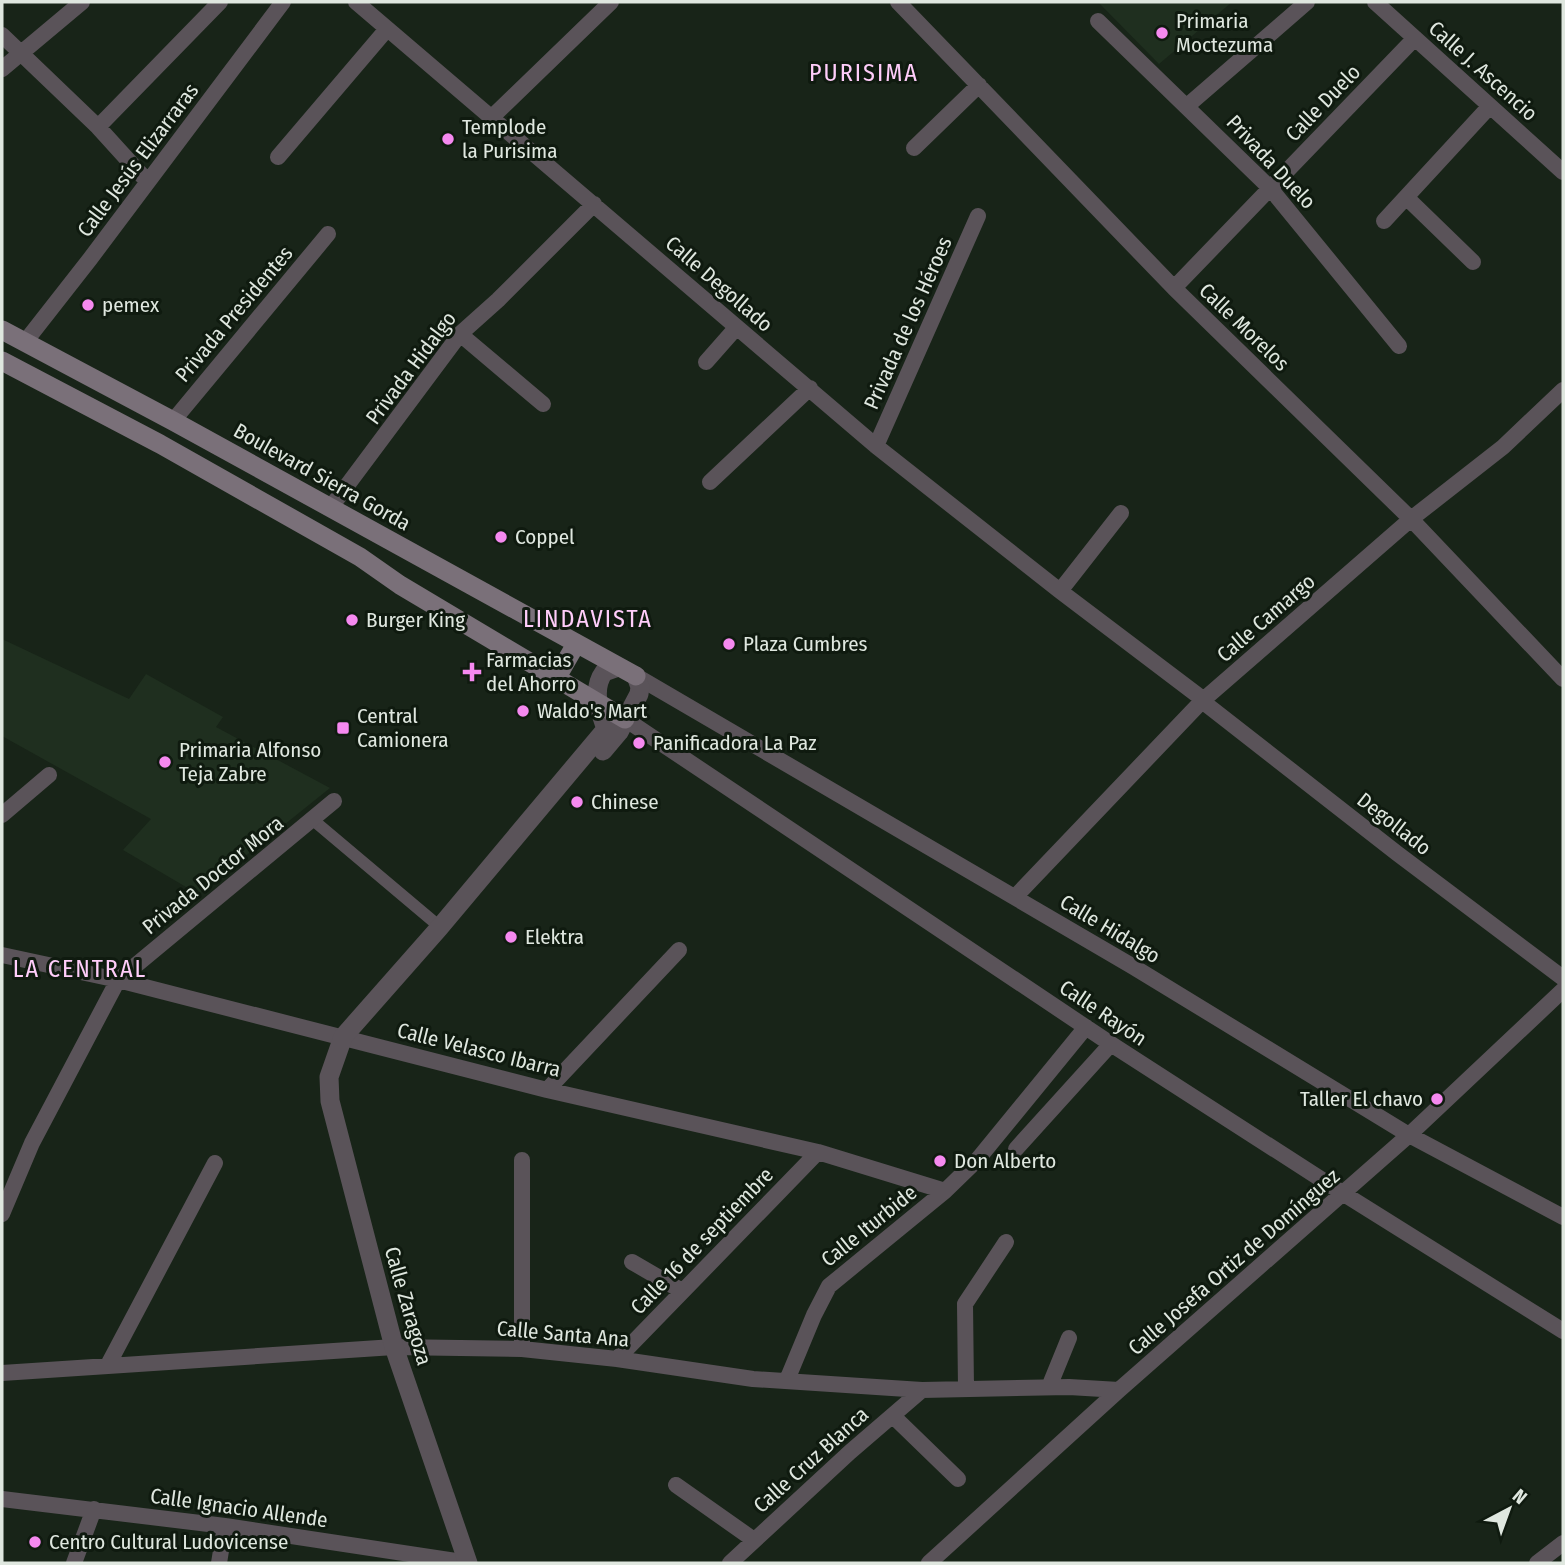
<svg xmlns="http://www.w3.org/2000/svg" width="1565" height="1565" font-family="'Fira Sans Condensed',sans-serif">
  <style>
    .built { fill: #1f2f1f }
    .lines { fill: none; stroke-linecap: round; stroke-linejoin: round }
    .pedestrian { stroke: #5a5359; stroke-width: 12 }
    .minor { stroke: #5a5359; stroke-width: 16 }
    .tertiary { stroke: #5a5359; stroke-width: 19 }
    .secondary { stroke: #7a7079; stroke-width: 19 }
    .poi-dot { fill: #f589ef; stroke: #0f1a0f; stroke-width: 2.5 }
    .labels { text-anchor: middle; stroke-width: 6; stroke-linejoin: round; paint-order: stroke }
    .poi-label { font-size: 21px; fill: #dfe7df; stroke: #0f1a0f; text-anchor: start }
    .street-label { font-size: 21px; fill: #dfe7df; stroke: #0f1a0f }
    .quarter-label { font-size: 24px; letter-spacing: 2px; fill: #ffcdfa; stroke: #0f1a0f }
  </style>
  <rect width="100%" height="100%" fill="#182418"/>
  <!-- built -->
  <path class="built" d="M 1098,2 L 1232,2 L 1159,64 Z
    M 2,639 L 129,699 L 146,674 L 223,717 L 216,727 L 330,788 L 198,894 L 123,850 L 151,819 L 2,736 Z"/>
  <g class="lines">
    <!-- pedestrian -->
    <path class="pedestrian" d="M 313,820 L 440,927"/>
    <!-- minor -->
    <path class="minor" d="M 356,2 L 876,446 L 1060,591 L 1204,700
      M 898,2 L 1174,288 L 1411,519 L 1563,679
      M 1375,2 L 1563,172
      M 1098,21 L 1270,188 L 1399,346
      M 2,35 L 98,127 L 147,181
      M 2,69 L 82,2
      M 1187,106 L 1307,2
      M 491,118 L 611,2
      M 98,127 L 220,2
      M 914,148 L 979,85
      M 278,157 L 387,29
      M 1407,198 L 1473,262
      M 1384,221 L 1490,106
      M 1174,288 L 1415,38
      M 460,334 L 543,404
      M 25,342 L 90,259 L 283,2
      M 706,362 L 736,328
      M 173,421 L 328,234
      M 876,446 L 978,216
      M 710,482 L 810,388
      M 331,507 L 460,334 L 498,300 L 594,204
      M 1060,591 L 1121,513
      M 636,676 L 1132,966 L 1409,1135 L 1563,1217
      M 1202,701 L 1398,854 L 1563,978
      M 625,719 L 1111,1044 L 1344,1194 L 1563,1331
      M 2,815 L 49,775
      M 1015,897 L 1202,701 L 1411,519 L 1503,447 L 1563,390
      M 2,955 L 118,980 L 547,1090 L 818,1152 L 945,1191
      M 547,1090 L 679,950
      M 1016,1149 L 1111,1044
      M 2,1214 L 32,1143 L 118,980 L 334,801
      M 632,1262 L 682,1291
      M 522,1349 L 522,1160
      M 617,1359 L 818,1152
      M 108,1365 L 215,1163
      M 2,1373 L 394,1347 L 522,1349 L 617,1359 L 753,1379 L 922,1390 L 1069,1387 L 1119,1390
      M 787,1380 L 814,1315 L 829,1286 L 945,1191 L 978,1159 L 1086,1027
      M 1049,1387 L 1069,1338
      M 966,1388 L 965,1304 L 1006,1242
      M 893,1416 L 958,1479
      M 676,1485 L 754,1540
      M 2,1499 L 225,1526 L 469,1563
      M 74,1563 L 94,1509
      M 219,1563 L 225,1526
      M 730,1563 L 850,1452 L 922,1390
      M 929,1563 L 1119,1390 L 1409,1135 L 1563,990
      M 1537,1563 L 1563,1543"/>
    <!-- tertiary -->
    <path class="tertiary" d="M 603,751 L 619,732 L 639,694 L 640,687 L 636,676
      M 468,1563 L 394,1347 L 330,1101 L 329,1077 L 343,1037 L 440,927 L 606,729 C 600,711 591,690 604,672 L 618,667"/>
    <!-- secondary -->
    <path class="secondary" d="M 2,330 L 173,421 L 636,676
      M 2,361 L 160,444 L 360,557 L 400,585 L 625,719
      M 557,677 L 576,644"/>
  </g>
  <!-- markers -->
  <g class="poi-dot">
    <circle cx="1162" cy="33" r="7"/>
    <circle cx="448" cy="139" r="7"/>
    <circle cx="88" cy="305" r="7"/>
    <circle cx="501" cy="537" r="7"/>
    <circle cx="352" cy="620" r="7"/>
    <circle cx="729" cy="644" r="7"/>
    <path d="M468.5 661.5h7v7h7v7h-7v7h-7v-7h-7v-7h7z"/>
    <circle cx="523" cy="711" r="7"/>
    <rect x="336" y="721" width="14" height="14" rx="3.5"/>
    <circle cx="639" cy="743" r="7"/>
    <circle cx="165" cy="762" r="7"/>
    <circle cx="577" cy="802" r="7"/>
    <circle cx="511" cy="937" r="7"/>
    <circle cx="1437" cy="1099" r="7"/>
    <circle cx="940" cy="1161" r="7"/>
    <circle cx="35" cy="1542" r="7"/>
  </g>
  <g class="labels">
    <!-- poi labels -->
    <g class="poi-label">
      <text x="1176" y="28">Primaria<tspan x="1176" dy="24">Moctezuma</tspan></text>
      <text x="462" y="134">Templode<tspan x="462" dy="24">la Purisima</tspan></text>
      <text x="102" y="312">pemex</text>
      <text x="515" y="544">Coppel</text>
      <text x="366" y="627">Burger King</text>
      <text x="743" y="651">Plaza Cumbres</text>
      <text x="486" y="667">Farmacias<tspan x="486" dy="24">del Ahorro</tspan></text>
      <text x="537" y="718">Waldo's Mart</text>
      <text x="357" y="723">Central<tspan x="357" dy="24">Camionera</tspan></text>
      <text x="653" y="750">Panificadora La Paz</text>
      <text x="179" y="757">Primaria Alfonso<tspan x="179" dy="24">Teja Zabre</tspan></text>
      <text x="591" y="809">Chinese</text>
      <text x="525" y="944">Elektra</text>
      <text x="1423" y="1106" text-anchor="end">Taller El chavo</text>
      <text x="954" y="1168">Don Alberto</text>
      <text x="49" y="1549">Centro Cultural Ludovicense</text>
    </g>
    <!-- street labels -->
    <g class="street-label">
      <text transform="translate(1483 71) rotate(42)" y="7">Calle J. Ascencio</text>
      <text transform="translate(1323 103) rotate(-46)" y="7">Calle Duelo</text>
      <text transform="translate(138 160) rotate(-53)" y="7">Calle Jesús Elizarraras</text>
      <text transform="translate(1271 162) rotate(47)" y="7">Privada Duelo</text>
      <text transform="translate(719 284) rotate(41)" y="7">Calle Degollado</text>
      <text transform="translate(234 314) rotate(-50)" y="7">Privada Presidentes</text>
      <text transform="translate(908 323) rotate(-66)" y="7">Privada de los Héroes</text>
      <text transform="translate(1244 327) rotate(44)" y="7">Calle Morelos</text>
      <text transform="translate(411 368) rotate(-53)" y="7">Privada Hidalgo</text>
      <text transform="translate(322 477) rotate(29)" y="7">Boulevard Sierra Gorda</text>
      <text transform="translate(1266 618) rotate(-41)" y="7">Calle Camargo</text>
      <text transform="translate(1394 824) rotate(38)" y="7">Degollado</text>
      <text transform="translate(213 875) rotate(-39)" y="7">Privada Doctor Mora</text>
      <text transform="translate(1110 929) rotate(31)" y="7">Calle Hidalgo</text>
      <text transform="translate(1103 1013) rotate(34)" y="7">Calle Rayón</text>
      <text transform="translate(479 1050) rotate(14)" y="7">Calle Velasco Ibarra</text>
      <text transform="translate(869 1226) rotate(-39)" y="7">Calle Iturbide</text>
      <text transform="translate(702 1241) rotate(-46)" y="7">Calle 16 de septiembre</text>
      <text transform="translate(1234 1262) rotate(-41)" y="7">Calle Josefa Ortiz de Domínguez</text>
      <text transform="translate(408 1306) rotate(74)" y="7">Calle Zaragoza</text>
      <text transform="translate(563 1334) rotate(5)" y="7">Calle Santa Ana</text>
      <text transform="translate(811 1460) rotate(-42)" y="7">Calle Cruz Blanca</text>
      <text transform="translate(239 1508) rotate(8)" y="7">Calle Ignacio Allende</text>
    </g>
    <!-- quarter labels -->
    <g class="quarter-label">
      <text x="864" y="81">PURISIMA</text>
      <text x="588" y="627">LINDAVISTA</text>
      <text x="80" y="977">LA CENTRAL</text>
    </g>
  </g>
  <!-- border -->
  <rect width="1565" height="1565" fill="none" stroke="#dfe7df" stroke-width="7"/>
  <!-- north arrow -->
  <g transform="translate(1509 1509) rotate(41)" stroke="#0f1a0f" stroke-width="5" paint-order="stroke">
  <path d="M0-5L12 26L0 18L-12 26Z" fill="#dfe7df"/>
  <text y="-10" font-size="19" font-weight="bold" text-anchor="middle" fill="#dfe7df">N</text>
  </g>
</svg>
